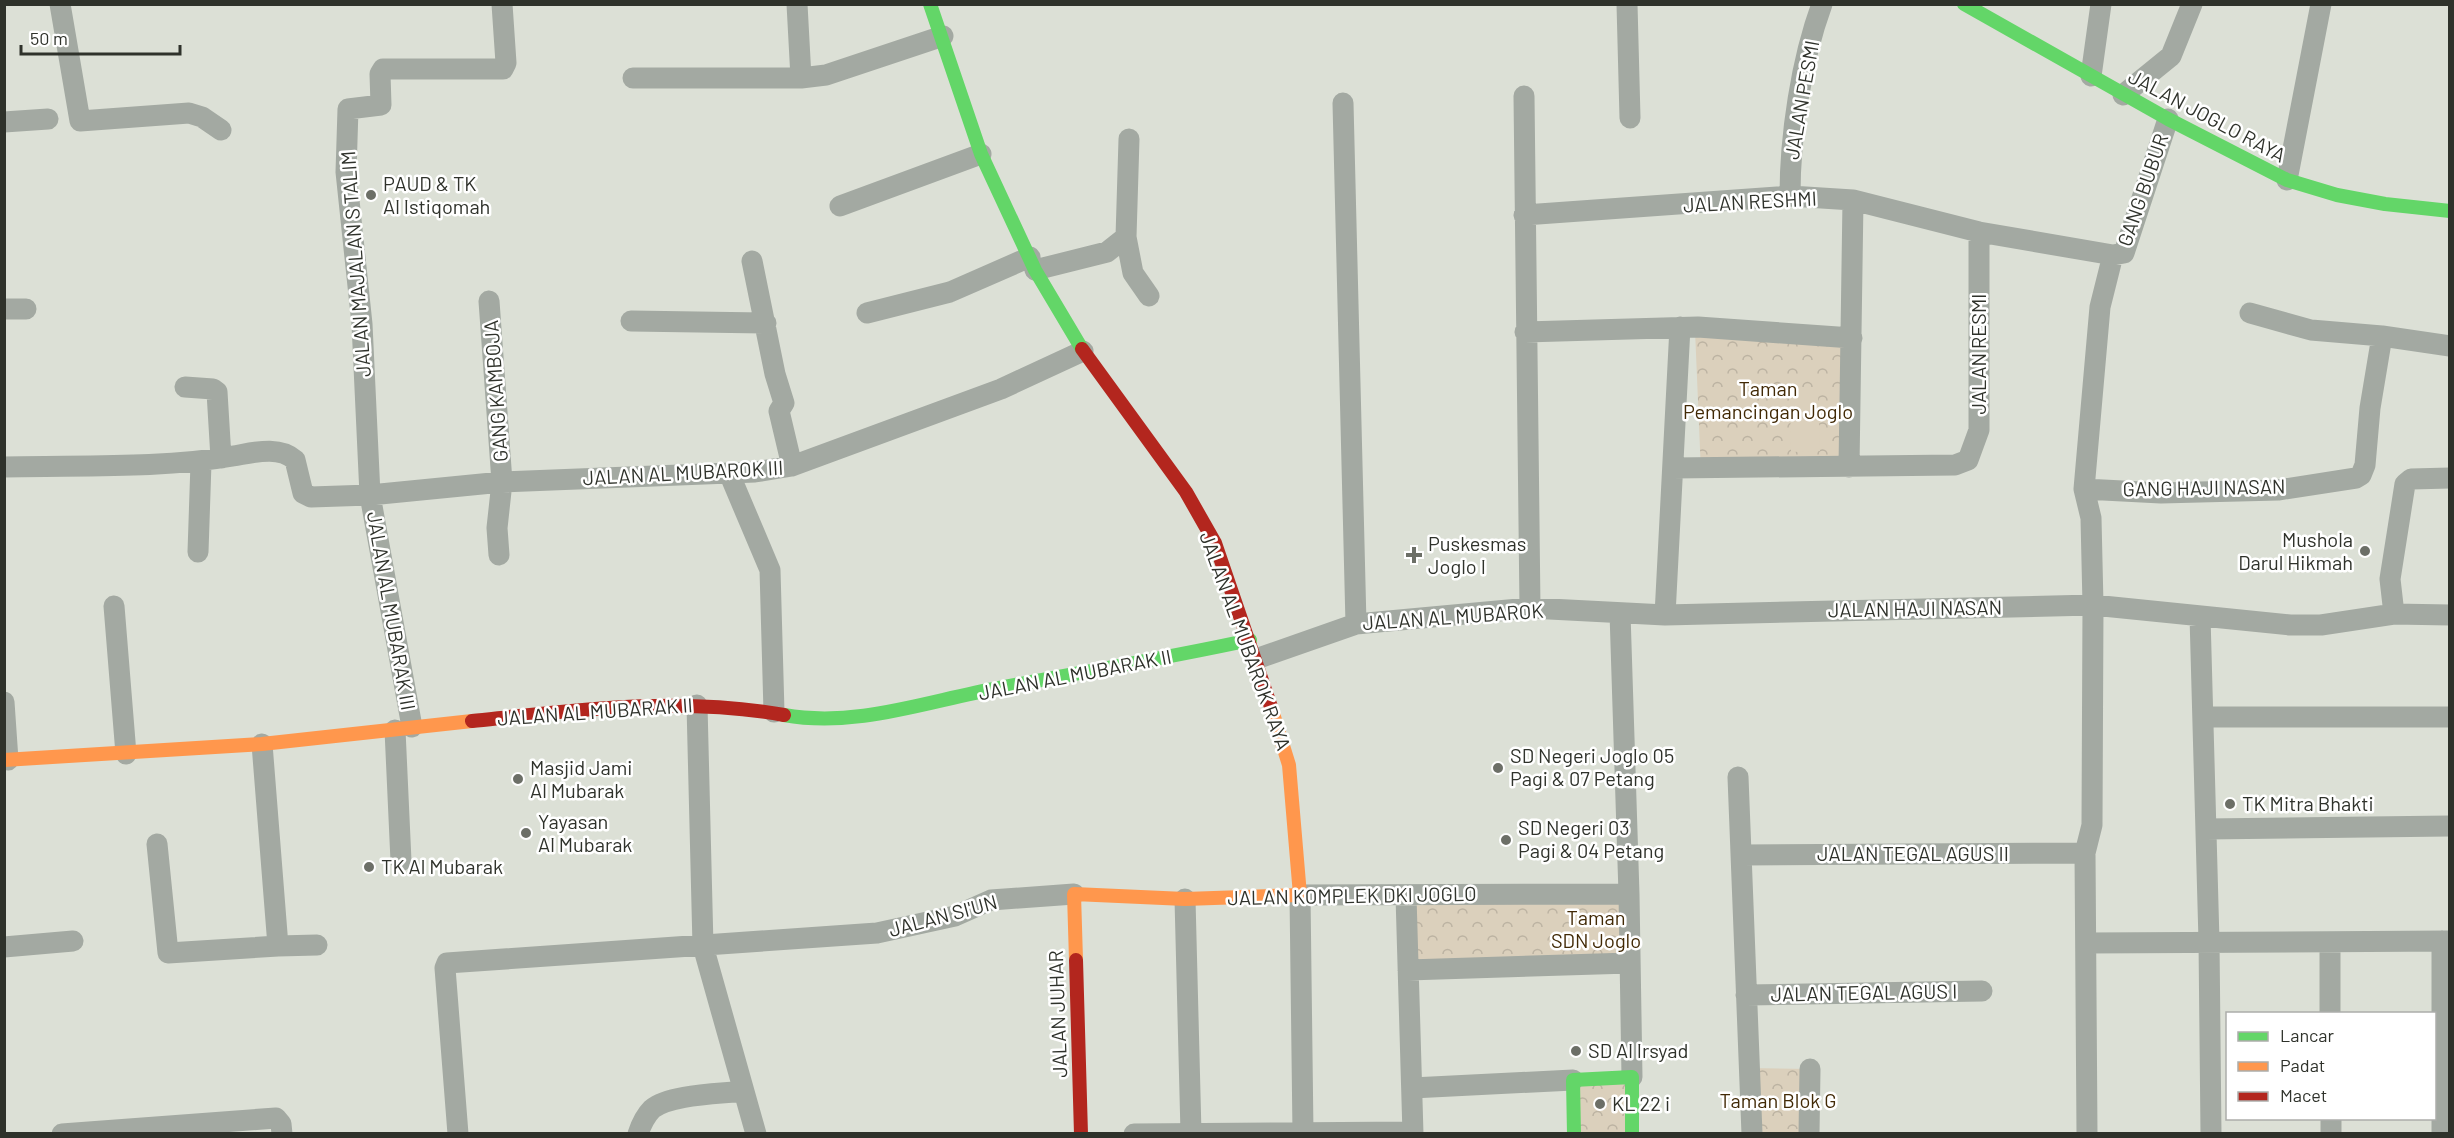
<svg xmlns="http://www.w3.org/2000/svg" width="2454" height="1138" font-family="Barlow,sans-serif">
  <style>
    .park { fill: url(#park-crowns) }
    .garden { fill: #dbd0bc }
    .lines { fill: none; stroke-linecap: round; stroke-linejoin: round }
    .street { stroke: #a3a9a2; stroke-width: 21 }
    .fast { stroke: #63d668; stroke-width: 14 }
    .slow { stroke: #ff974d; stroke-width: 14 }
    .jam { stroke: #b3261e; stroke-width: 14 }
    .poi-dot { fill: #6c6f67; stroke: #fff; stroke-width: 2 }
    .labels { text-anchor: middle; stroke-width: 5; stroke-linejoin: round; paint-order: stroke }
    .street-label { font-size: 20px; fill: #2f322b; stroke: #fff }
    .poi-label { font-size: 20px; fill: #2f322b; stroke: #fff; text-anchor: start }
    .park-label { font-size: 20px; fill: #412905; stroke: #fff }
  </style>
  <defs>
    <pattern id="park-crowns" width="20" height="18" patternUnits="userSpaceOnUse" patternTransform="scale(1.5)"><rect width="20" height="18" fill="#dbd0bc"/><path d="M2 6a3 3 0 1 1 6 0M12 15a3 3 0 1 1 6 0" fill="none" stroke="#bcb3a2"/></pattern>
  </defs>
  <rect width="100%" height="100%" fill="#dce0d6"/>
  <!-- park -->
  <path class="park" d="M 1695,330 L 1848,335 L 1846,465 L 1701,473 Z
    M 1629,894 L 1630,963 L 1408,960 L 1406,906 Z
    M 1747,1068 L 1810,1069 L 1810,1133 L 1746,1134 Z
    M 1632,1077 L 1632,1133 L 1574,1133 L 1573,1080 Z"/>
  <!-- garden -->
  <path class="garden" d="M 1790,394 L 1818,394 L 1820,451 L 1791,452 Z
    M 1755,1129 L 1799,1129 L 1799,1133 L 1755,1134 Z"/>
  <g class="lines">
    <!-- street -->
    <path class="street" d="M 60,4 L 80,121 L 189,113 L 202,117 L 221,130
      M 797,4 L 801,78
      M 1627,4 L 1630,118
      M 2091,76 L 2101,4
      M 633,78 L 801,78 L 826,75 L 943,36
      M 2123,95 L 2171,56 L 2192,4
      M 1524,96 L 1530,608
      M 1343,103 L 1356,624
      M 4,122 L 48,119
      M 1129,139 L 1126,237 L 1133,273 L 1149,296
      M 2287,180 L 2321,4
      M 1790,196 C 1790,136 1801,61 1822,4
      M 840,206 L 981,154
      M 1524,215 L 1790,196 L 1853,200 L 1979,232 L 2113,255 L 2124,253 L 2168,119
      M 752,261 L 775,374 L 784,403 L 779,411 L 792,466
      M 1035,270 L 1107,252 L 1126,237
      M 489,301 L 502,482 L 497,528 L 499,555
      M 4,309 L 26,309
      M 867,313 L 950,292 L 1030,257
      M 2250,313 L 2311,330 L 2382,336 L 2450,346
      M 631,321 L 766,323
      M 1525,332 L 1698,327 L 1852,338
      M 185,387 L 213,389 L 217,392 L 221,458
      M 4,467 C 80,465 159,469 233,456 C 252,453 279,445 295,460 L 303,493 L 311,497 L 370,495 L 502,482 L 755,472 L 792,466 L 1001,389 L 1083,351
      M 1849,467 L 1853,200
      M 1673,468 L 1955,465 L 1968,460 L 1979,430 L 1979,232
      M 729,473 L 770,570 L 774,712
      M 2084,489 L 2161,493 L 2278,490 L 2356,478 L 2361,475 L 2365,465 L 2370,408 L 2382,336
      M 198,552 L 201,463
      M 114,606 L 126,754
      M 1620,613 L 1629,894 L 1632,1077
      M 2394,614 L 2390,579 L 2405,484 L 2411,479 L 2450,478
      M 1665,615 L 1680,327
      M 2200,616 L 2209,941 L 2211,1134
      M 1256,659 L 1356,624 L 1530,608 L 1665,615 L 2093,605 L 2290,625 L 2321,625 L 2394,614 L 2450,615
      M 4,702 L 8,760
      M 697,705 L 703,946 L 756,1134
      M 2203,717 L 2450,717
      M 412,727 L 370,495 L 362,324 L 346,172 L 348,109 L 381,105 L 380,74 L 383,69 L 503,69 L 506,63 L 502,4
      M 395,730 L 401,861
      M 1738,777 L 1752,1134
      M 2206,829 L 2450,826
      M 157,844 L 168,953 L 278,946 L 262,744
      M 1741,855 L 2085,853
      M 1406,896 L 1413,1134
      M 1185,899 L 1191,1133
      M 2087,943 L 2450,941
      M 2330,943 L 2330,1014
      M 278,946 L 317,945
      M 4,947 L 73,941
      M 1408,970 L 1630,963
      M 1746,995 L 1982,991
      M 1412,1088 L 1573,1080
      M 2331,1118 L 2331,1134
      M 1303,1133 L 1300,895 L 1629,894
      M 62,1134 L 276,1118 L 281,1124 L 282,1134
      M 458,1134 L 445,968 L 447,963 L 877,933 L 955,916 L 991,900 L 1074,894
      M 638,1134 C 641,1125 645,1116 652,1109 C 670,1094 721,1094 744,1091
      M 1134,1134 L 1413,1132
      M 1809,1134 L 1810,1069
      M 2087,1134 L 2085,853 L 2092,825 L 2093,605 L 2091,518 L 2084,489 L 2100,307 L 2113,255
      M 2442,1134 L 2442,941"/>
    <!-- fast -->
    <path class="fast" d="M 930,4 L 981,154 L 1035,270 L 1082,349
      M 1964,4 L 2168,119 L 2287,180 L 2337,195 L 2385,204 L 2450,211
      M 784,715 C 857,728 927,701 999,688 C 1083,672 1167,658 1250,640
      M 1574,1134 L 1573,1080 L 1632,1077 L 1632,1134"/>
    <!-- slow -->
    <path class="slow" d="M 4,760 L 262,744 L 472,721
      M 1076,960 L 1074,894 L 1185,899 L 1300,895 L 1289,765 L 1271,707"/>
    <!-- jam -->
    <path class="jam" d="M 1082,349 L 1186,492 L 1215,543 L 1271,707
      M 472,721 C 576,710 680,696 784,715
      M 1076,960 L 1081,1134"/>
  </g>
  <!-- markers -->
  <g class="poi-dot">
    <circle cx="371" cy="195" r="6"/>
    <circle cx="2365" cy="551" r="6"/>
    <path d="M1411 546h6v6h6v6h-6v6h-6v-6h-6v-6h6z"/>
    <circle cx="1498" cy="768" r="6"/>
    <circle cx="518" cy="779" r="6"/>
    <circle cx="2230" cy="804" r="6"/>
    <circle cx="526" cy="833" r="6"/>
    <circle cx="1506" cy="840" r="6"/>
    <circle cx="369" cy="867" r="6"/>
    <circle cx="1576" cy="1051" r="6"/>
    <circle cx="1600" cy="1104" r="6"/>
  </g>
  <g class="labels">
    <!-- street labels -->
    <g class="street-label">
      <text transform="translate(1802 100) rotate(-80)" y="7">JALAN PESMI</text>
      <text transform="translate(2207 116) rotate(28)" y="7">JALAN JOGLO RAYA</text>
      <text transform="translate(2143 190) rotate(-71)" y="7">GANG BUBUR</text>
      <text transform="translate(1750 202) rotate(-3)" y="7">JALAN RESHMI</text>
      <text transform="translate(356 264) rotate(-94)" y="7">JALAN MAJALAN S TALIM</text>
      <text transform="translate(1979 354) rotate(-90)" y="7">JALAN RESMI</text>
      <text transform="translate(496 391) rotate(-94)" y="7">GANG KAMBOJA</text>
      <text transform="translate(683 473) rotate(-3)" y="7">JALAN AL MUBAROK III</text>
      <text transform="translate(2204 488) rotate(-1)" y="7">GANG HAJI NASAN</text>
      <text transform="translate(1915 609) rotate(-1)" y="7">JALAN HAJI NASAN</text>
      <text transform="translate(391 611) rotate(80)" y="7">JALAN AL MUBARAK III</text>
      <text transform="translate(1453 617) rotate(-4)" y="7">JALAN AL MUBAROK</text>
      <text transform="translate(1245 641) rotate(70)" y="7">JALAN AL MUBAROK RAYA</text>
      <text transform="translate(1075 675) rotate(-11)" y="7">JALAN AL MUBARAK II</text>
      <text transform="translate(595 712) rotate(-4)" y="7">JALAN AL MUBARAK II</text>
      <text x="1913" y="861">JALAN TEGAL AGUS II</text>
      <text transform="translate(1352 896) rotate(-1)" y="7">JALAN KOMPLEK DKI JOGLO</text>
      <text transform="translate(943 916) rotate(-15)" y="7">JALAN SI'UN</text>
      <text transform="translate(1864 993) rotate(-1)" y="7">JALAN TEGAL AGUS I</text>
      <text transform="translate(1058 1014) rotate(-92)" y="7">JALAN JUHAR</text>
    </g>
    <!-- poi labels -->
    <g class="poi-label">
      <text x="383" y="191">PAUD &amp; TK<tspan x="383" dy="23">Al Istiqomah</tspan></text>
      <text x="2353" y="547" text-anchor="end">Mushola<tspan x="2353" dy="23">Darul Hikmah</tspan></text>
      <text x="1428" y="551">Puskesmas<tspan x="1428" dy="23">Joglo I</tspan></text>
      <text x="1510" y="763">SD Negeri Joglo 05<tspan x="1510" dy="23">Pagi &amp; 07 Petang</tspan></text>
      <text x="530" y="775">Masjid Jami<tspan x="530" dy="23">Al Mubarak</tspan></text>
      <text x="2242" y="811">TK Mitra Bhakti</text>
      <text x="538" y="829">Yayasan<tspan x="538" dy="23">Al Mubarak</tspan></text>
      <text x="1518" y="835">SD Negeri 03<tspan x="1518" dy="23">Pagi &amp; 04 Petang</tspan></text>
      <text x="381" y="874">TK Al Mubarak</text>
      <text x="1588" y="1058">SD Al Irsyad</text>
      <text x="1612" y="1111">KL 22 i</text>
    </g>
    <!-- park labels -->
    <g class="park-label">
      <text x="1768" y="396">Taman<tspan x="1768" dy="23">Pemancingan Joglo</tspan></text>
      <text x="1596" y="925">Taman<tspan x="1596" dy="23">SDN Joglo</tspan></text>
      <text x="1778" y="1108">Taman Blok G</text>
    </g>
  </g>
  <!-- border -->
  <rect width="2454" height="1138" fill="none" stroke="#2f322b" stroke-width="12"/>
  <!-- legend -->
  <rect x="2226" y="1012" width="210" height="108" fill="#ffffff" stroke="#acadaa" stroke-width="1.5"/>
  <rect x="2238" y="1032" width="30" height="9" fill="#63d668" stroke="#acadaa" stroke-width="1.5"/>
  <text x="2280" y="1042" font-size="18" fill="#2f322b">Lancar</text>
  <rect x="2238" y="1062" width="30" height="9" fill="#ff974d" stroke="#acadaa" stroke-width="1.5"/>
  <text x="2280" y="1072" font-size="18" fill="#2f322b">Padat</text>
  <rect x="2238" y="1092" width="30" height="9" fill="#b3261e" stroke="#acadaa" stroke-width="1.5"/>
  <text x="2280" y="1102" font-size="18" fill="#2f322b">Macet</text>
  <!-- scale -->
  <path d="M21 45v9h159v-9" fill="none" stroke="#2f322b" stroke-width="3"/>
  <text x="30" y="45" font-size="18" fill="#2f322b" stroke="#ffffff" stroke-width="4.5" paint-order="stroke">50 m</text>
</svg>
